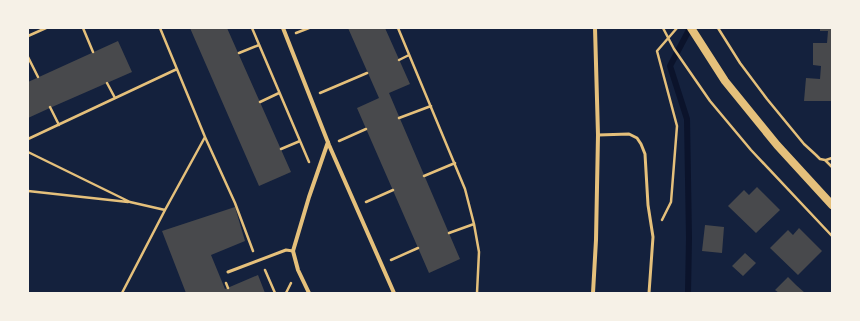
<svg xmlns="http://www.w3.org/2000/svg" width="860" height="321" font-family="'Playfair Display',serif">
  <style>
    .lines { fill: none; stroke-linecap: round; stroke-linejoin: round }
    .stream { stroke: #0b132b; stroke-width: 6 }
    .building { fill: #48494c }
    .path { stroke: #e5c07b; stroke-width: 2.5 }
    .service { stroke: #e5c07b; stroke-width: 3 }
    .minor { stroke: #e5c07b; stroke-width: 4 }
    .secondary { stroke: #e5c07b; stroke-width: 8 }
  </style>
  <rect width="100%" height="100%" fill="#14213d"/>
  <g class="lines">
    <!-- stream -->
    <path class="stream" d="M 688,293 L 689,238 L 687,119 L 670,66 L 690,28"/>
  </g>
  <!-- building -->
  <path class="building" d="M 190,28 L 227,28 L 291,172 L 259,186 Z
    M 348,28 L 385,28 L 410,84 L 389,93 L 460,259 L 429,273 L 357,108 L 379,98 Z
    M 820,28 L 832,28 L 832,101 L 804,101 L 806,78 L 820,79 L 821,66 L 813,65 L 813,43 L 827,43 L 828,31 L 820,31 Z
    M 118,41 L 132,72 L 52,107 L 28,118 L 28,82 Z
    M 757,187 L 780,210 L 756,233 L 728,206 L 744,190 L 749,195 Z
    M 235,207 L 245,241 L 211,255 L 225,289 L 258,275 L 265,293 L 186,293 L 162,231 Z
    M 705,225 L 724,227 L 722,253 L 702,251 Z
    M 799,228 L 822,251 L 798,275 L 770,248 L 788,230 L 793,235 Z
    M 745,253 L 756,263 L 743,276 L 732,266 Z
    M 788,277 L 796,285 L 805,293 L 779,293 L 775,290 Z"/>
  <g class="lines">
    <!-- path -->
    <path class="path" d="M 83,28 L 93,52
      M 252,28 L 309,162
      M 398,28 L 465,189 L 474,224 L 479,252 L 477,293
      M 663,28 L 674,49 L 710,101 L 751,150 L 832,236
      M 718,28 L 740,63 L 767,99 L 804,144 L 816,155 L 820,159 L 825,160 L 832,167
      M 296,33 L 309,28
      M 28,36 L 46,28
      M 239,53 L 259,45
      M 28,57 L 38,77
      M 399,60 L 409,55
      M 107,83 L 115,98
      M 320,93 L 367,73
      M 260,102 L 279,93
      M 50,107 L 59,125
      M 399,118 L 431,106
      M 205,137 L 235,203 L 253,251
      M 28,139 L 177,69
      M 339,141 L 366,129
      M 281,149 L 300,141
      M 28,152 L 130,202 L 165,210
      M 826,160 L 832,158
      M 424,176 L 455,163
      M 28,191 L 128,202
      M 366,202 L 393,190
      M 662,220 L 671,202 L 677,126 L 657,51 L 677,28
      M 449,233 L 474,224
      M 391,260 L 418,248
      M 265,270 L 275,293
      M 226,283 L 228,288
      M 122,293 L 165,210 L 205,137 L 160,28
      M 286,293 L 291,283"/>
    <!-- service -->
    <path class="service" d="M 598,135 L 629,134 L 637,138 L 641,144 L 645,154 L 648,205 L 653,237 L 649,293
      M 228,272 L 286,250 L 293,251"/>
    <!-- minor -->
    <path class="minor" d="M 283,28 L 329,145 L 394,293
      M 309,293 L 298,270 L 293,251 L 309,197 L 328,142
      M 593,293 L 596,240 L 598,135 L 595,28"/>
    <!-- secondary -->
    <path class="secondary" d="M 691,28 L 725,81 L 777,145 L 832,205"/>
  </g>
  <!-- border -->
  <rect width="860" height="321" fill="none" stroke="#f6f1e7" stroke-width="58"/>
</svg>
